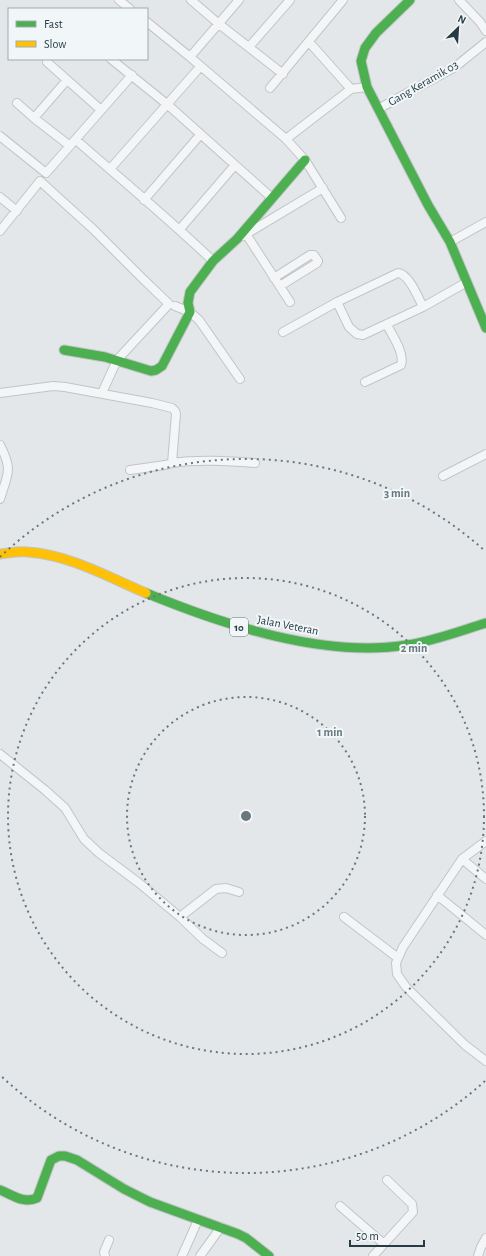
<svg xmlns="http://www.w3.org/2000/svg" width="486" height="1256" font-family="'Alegreya Sans',sans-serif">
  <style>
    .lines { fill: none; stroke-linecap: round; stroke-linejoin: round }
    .street-casing { stroke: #c1c5c7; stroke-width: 10 }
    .fast-casing { stroke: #c1c5c7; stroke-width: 11 }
    .slow-casing { stroke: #c1c5c7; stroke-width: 11 }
    .street { stroke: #f3f5f6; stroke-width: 8 }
    .fast { stroke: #4caf50; stroke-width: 9 }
    .slow { stroke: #ffc107; stroke-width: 9 }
    .ring { fill: none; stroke: #69777e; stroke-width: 2; stroke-dasharray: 2 4 }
    .labels { text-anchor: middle; stroke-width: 4; stroke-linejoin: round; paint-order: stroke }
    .shield { fill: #f1f6f8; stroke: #64737b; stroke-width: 1 }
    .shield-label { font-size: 11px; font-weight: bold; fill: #283b45 }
    .street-label { font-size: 12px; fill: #283b45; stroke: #f1f6f8 }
    .centre { fill: #69777e; stroke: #f1f6f8; stroke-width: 2 }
    .ring-label { font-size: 12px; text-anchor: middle; font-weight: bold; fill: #69777e; stroke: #f1f6f8; stroke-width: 4; stroke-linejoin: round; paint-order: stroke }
  </style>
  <rect width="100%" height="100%" fill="#e3e7e9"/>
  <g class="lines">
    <!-- street casing -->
    <g class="street-casing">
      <path id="street" d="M 119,0 L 130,9
        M 191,0 L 219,24 L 283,74
        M 459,0 L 480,22 L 486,31
        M 147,22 L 190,57 L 286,139 L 305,160 L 341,218
        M 309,42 L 351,89
        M 249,47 L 290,0
        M 190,57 L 239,0
        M 111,59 L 168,105 L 272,198
        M 47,62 L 101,110
        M 270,88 L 343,0
        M 17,103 L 34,118 L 70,146
        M 378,109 L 455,67 L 486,42
        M 34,118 L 67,80
        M 0,136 L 46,173 L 132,75
        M 286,139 L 351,89 L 367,87
        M 76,140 C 122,180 169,219 213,261
        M 110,169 L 200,67
        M 0,197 L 17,211
        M 144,200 L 200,135
        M 180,229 L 235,165
        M 0,231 L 40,181 L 93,229 L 141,277 L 169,304 L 117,360 L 102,393
        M 246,234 L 290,302
        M 243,236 L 323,188
        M 450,242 L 486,222
        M 274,278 L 310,255 L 314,255 L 318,261 L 317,263 L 280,286
        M 175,306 L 190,312 L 199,320 L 240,379
        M 423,307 C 418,297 409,274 398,273 L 337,302 L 349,327 L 357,334 L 363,335 L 423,307 L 467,282
        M 283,332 L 337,302
        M 365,382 L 401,365 C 405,353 392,335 387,325
        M 0,393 L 53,386 L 65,387 L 152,403 L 172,408 L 175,411 L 176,414 L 172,463 C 199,459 228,461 255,463
        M 0,445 C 13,470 8,473 0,499
        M 130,470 L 165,465 L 172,463
        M 443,476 L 486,454
        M 0,754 L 45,790 L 65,808 L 84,839 L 99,853 L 139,883 L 180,917 L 203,939 L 222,953
        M 486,841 L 462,859 L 403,947 L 396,963 L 397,974 L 406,987 L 465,1045 L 486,1061
        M 462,859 L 486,879
        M 437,895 L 486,935
        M 180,917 L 216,889 L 226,888 L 239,892
        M 344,917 L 398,958
        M 340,1206 L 384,1244
        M 105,1256 L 104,1252 L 109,1240
        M 182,1256 L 198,1220
        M 200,1256 L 221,1227
        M 373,1256 L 413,1212 L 412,1204 L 387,1180
        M 478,1256 L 481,1247 L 486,1238"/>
    </g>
    <!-- fast casing -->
    <g class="fast-casing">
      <path id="fast" d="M 410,0 L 376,33 L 365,48 L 361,61 L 367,87 L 428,205 L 450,242 L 486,328
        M 64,350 L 105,357 L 151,371 L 156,370 L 162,366 L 190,312 L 188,303 L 190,292 L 213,261 L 237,239 L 305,160
        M 146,593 C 224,625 323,658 407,645 C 434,641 460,631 486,623
        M 0,1190 C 13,1195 23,1204 37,1198 L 51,1160 L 59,1156 L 65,1156 L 77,1160 L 124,1189 L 150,1202 L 238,1234 L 246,1238 L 269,1256"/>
    </g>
    <!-- slow casing -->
    <g class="slow-casing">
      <path id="slow" d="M 0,554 C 9,553 18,551 28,552 C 70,555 108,577 146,593"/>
    </g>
    <!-- street -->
    <use href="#street" class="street"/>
    <!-- fast -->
    <use href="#fast" class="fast"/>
    <!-- slow -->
    <use href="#slow" class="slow"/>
  </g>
  <!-- distance rings -->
  <g class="ring">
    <circle cx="246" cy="816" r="119"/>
    <circle cx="246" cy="816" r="238"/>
    <path d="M485 1081A357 357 0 0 1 0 1075M0 557A357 357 0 0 1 485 551"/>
  </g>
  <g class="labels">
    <!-- shield labels -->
    <rect class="shield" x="230" y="618" width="18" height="18" rx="3"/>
    <g class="shield-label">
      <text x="239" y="631">10</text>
    </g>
    <!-- street labels -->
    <g class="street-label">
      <text transform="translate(423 83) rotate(-30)" y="4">Gang Keramik 03</text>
      <text transform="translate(288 625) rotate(11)" y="4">Jalan Veteran</text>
    </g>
  </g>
  <circle cx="246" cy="816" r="6" class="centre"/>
  <g class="ring-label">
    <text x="397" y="497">3 min</text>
    <text x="414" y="652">2 min</text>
    <text x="330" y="736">1 min</text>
  </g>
  <!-- legend -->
  <rect x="8" y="8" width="140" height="52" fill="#f1f6f8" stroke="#a1abb0"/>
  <rect x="16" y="21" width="20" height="6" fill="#4caf50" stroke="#a1abb0"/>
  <text x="44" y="28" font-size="12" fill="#283b45">Fast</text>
  <rect x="16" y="41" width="20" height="6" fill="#ffc107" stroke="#a1abb0"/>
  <text x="44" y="48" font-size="12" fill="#283b45">Slow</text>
  <!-- north arrow -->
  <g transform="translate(458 28) rotate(25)" stroke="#f1f6f8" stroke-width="3" paint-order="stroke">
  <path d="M0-3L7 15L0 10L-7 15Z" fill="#283b45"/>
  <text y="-6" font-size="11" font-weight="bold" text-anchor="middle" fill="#283b45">N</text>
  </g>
  <!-- scale -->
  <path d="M350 1240v6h74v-6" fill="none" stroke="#283b45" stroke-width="2"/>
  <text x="356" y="1240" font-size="12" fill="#283b45" stroke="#f1f6f8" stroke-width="3" paint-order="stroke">50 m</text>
</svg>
